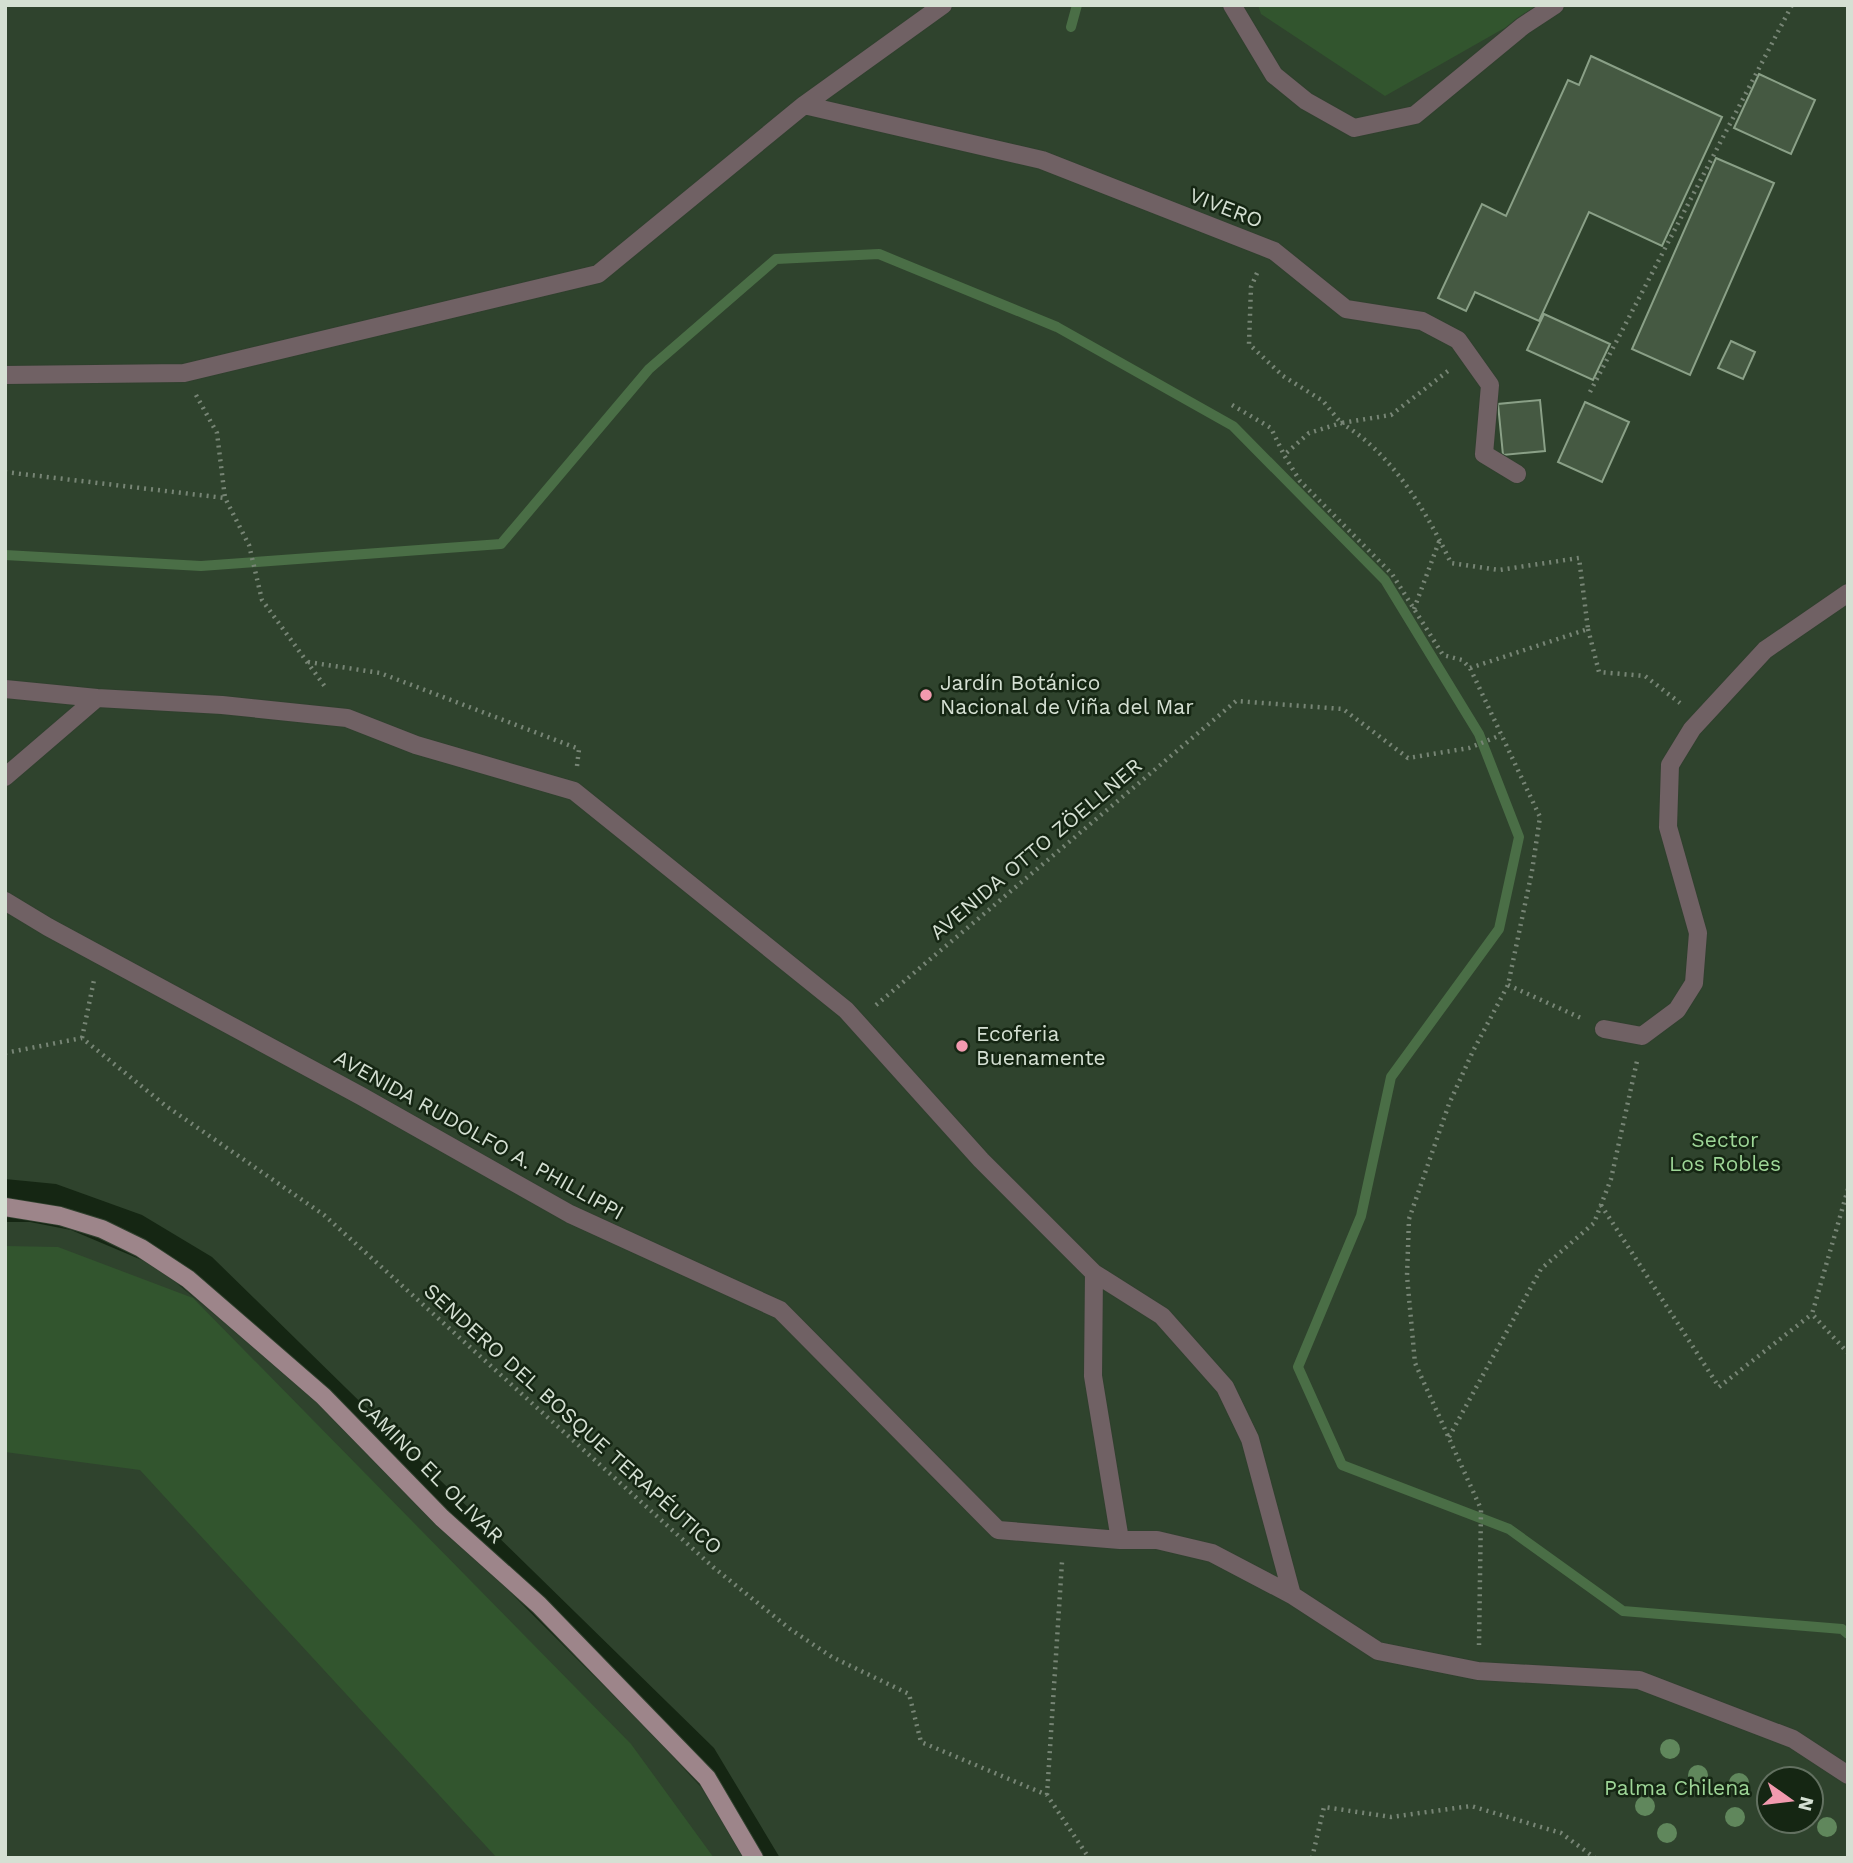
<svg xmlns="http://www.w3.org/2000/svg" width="1853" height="1863" font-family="'Work Sans',sans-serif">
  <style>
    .green { fill: #2f432d; fill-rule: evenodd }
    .forest { fill: #32552e }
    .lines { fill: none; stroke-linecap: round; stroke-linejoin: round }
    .stream { stroke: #4a6e46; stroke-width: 10 }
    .building { fill: #455942; stroke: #8aa087; stroke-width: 2 }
    .service-casing { stroke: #30402e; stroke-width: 20 }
    .secondary-casing { stroke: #30402e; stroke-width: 20 }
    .path { stroke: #778575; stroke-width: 4.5; stroke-dasharray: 2 5; stroke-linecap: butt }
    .service { stroke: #706164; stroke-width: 18 }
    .secondary { stroke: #9d858a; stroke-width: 18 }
    .tree { fill: #60875c }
    .poi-dot { fill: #f29aaf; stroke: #152613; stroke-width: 2.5 }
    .labels { text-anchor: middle; stroke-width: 5; stroke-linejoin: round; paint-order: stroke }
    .street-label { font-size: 21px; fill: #d5e0d3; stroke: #152613 }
    .poi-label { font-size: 21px; fill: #d5e0d3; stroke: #152613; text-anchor: start }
    .park-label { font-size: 21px; fill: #9ed697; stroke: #152613 }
  </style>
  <rect width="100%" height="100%" fill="#152613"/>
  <!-- green -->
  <path class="green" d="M 5,5 L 1848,5 L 1848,1858 L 780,1858 L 714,1748 L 212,1257 L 142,1215 L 56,1184 L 5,1179 ZM 1769,1779 L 1811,1779 L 1811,1821 L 1769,1821 Z
    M 5,1222 L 30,1222 L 71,1230 L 156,1266 L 321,1403 L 650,1732 L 701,1787 L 744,1858 L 5,1858 Z"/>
  <!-- forest -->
  <path class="forest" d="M 1258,5 L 1554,5 L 1501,30 L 1385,96 L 1261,14 Z
    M 5,1246 L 58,1247 L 193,1298 L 631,1744 L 714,1858 L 497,1858 L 140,1470 L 5,1452 Z"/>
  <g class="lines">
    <!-- stream -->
    <path class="stream" d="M 1071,27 L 1077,5
      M 5,555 L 201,566 L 501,544 L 649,369 L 776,259 L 879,254 L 1057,327 L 1233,426 L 1385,580 L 1479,734 L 1519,837 L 1499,929 L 1391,1077 L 1361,1216 L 1298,1367 L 1342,1465 L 1509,1529 L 1623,1611 L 1842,1629 L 1848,1634"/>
  </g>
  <!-- building -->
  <path class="building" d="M 1591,56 L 1722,117 L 1662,246 L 1589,212 L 1539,321 L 1475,292 L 1466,311 L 1438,298 L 1482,204 L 1506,216 L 1568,80 L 1579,85 Z
    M 1759,74 L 1815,100 L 1791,154 L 1734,128 Z
    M 1716,158 L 1774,183 L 1690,375 L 1632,349 Z
    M 1544,314 L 1610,344 L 1593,380 L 1527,350 Z
    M 1731,341 L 1755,352 L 1743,379 L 1718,368 Z
    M 1540,400 L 1545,451 L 1503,455 L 1498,404 Z
    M 1585,402 L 1629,422 L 1602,482 L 1558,462 Z"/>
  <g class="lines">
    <!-- service casing -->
    <g class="service-casing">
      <path id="service" d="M 1232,5 L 1274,75 L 1306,101 L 1354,128 L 1415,115 L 1523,26 L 1555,5
        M 804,105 L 1042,160 L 1274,251 L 1346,309 L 1422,321 L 1458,340 L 1490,385 L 1484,454 L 1517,474
        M 5,375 L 184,373 L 598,274 L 804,105 L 943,5
        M 5,689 L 97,698
        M 5,777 L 97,698 L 222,705 L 347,718 L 416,745 L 574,791 L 846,1010 L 981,1160 L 1094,1273 L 1093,1376 L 1120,1540 L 1157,1540 L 1212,1553 L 1292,1595 L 1378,1651 L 1478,1671 L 1639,1680 L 1793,1739 L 1848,1775
        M 5,901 L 48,927 L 361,1096 L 570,1214 L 780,1310 L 998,1530 L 1120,1540
        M 1604,1029 L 1642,1036 L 1677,1010 L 1694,983 L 1698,933 L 1668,827 L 1670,765 L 1692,729 L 1765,650 L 1848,593
        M 1094,1273 L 1162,1316 L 1225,1387 L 1250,1439 L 1292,1595"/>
    </g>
    <!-- secondary casing -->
    <g class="secondary-casing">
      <path id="secondary" d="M 5,1207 L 60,1216 L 102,1229 L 141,1248 L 188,1279 L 323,1396 L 442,1518 L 539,1605 L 707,1778 L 754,1858"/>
    </g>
    <!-- path -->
    <path class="path" d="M 1257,273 L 1251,287 L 1249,344 L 1283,376 L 1323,401 L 1341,423 L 1391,415 L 1448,371
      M 1590,392 L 1792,5
      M 196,395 L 217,433 L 225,498 L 249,545 L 262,600 L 326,688
      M 1232,405 L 1271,428 L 1284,455
      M 5,472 L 225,498
      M 1414,609 L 1440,539
      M 1588,629 L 1599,672 L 1645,676 L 1680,703
      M 308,662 L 380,673 L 579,749 L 577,766
      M 1470,668 L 1588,629 L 1579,558 L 1499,570 L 1451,563 C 1426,511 1392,453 1341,423 L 1309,433 L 1284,455 L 1300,481 L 1392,574 L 1443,655 L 1462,660 L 1470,668 L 1540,817 L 1532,871 L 1508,985 L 1473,1051 L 1449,1104 L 1409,1219 L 1407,1276 L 1415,1363 L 1481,1509 L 1479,1645
      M 1508,985 L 1581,1018
      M 876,1005 L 1236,701 L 1343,709 L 1408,758 L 1469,748 L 1501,735
      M 82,1038 L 94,980
      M 5,1053 L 82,1038 L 166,1106 L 324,1215 L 713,1567 L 790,1629 L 832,1657 L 909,1694 L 921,1742 L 1047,1795 L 1089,1858
      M 1848,1189 L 1812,1314 L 1848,1353
      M 1601,1205 L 1719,1387 L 1812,1314
      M 1449,1437 L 1541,1269 L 1594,1223 L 1611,1179 L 1637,1061
      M 1047,1795 L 1062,1562
      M 1312,1858 L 1324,1807 L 1391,1817 L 1471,1806 L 1561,1833 L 1595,1858"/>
    <!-- service -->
    <use href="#service" class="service"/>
    <!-- secondary -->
    <use href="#secondary" class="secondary"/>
  </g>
  <!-- trees -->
  <g class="tree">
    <circle cx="1670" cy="1749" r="10"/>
    <circle cx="1698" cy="1775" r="10"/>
    <circle cx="1739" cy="1783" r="10"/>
    <circle cx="1645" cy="1806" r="10"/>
    <circle cx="1735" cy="1817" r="10"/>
    <circle cx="1827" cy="1827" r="10"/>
    <circle cx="1667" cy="1833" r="10"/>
  </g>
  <!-- markers -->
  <g class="poi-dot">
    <circle cx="926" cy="695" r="7"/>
    <circle cx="962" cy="1046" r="7"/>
  </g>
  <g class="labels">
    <!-- street labels -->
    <g class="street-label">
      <text transform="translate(1226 208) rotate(21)" y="7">VIVERO</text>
      <text transform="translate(1036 849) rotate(-40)" y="7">AVENIDA OTTO ZÖELLNER</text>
      <text transform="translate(479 1135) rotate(29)" y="7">AVENIDA RUDOLFO A. PHILLIPPI</text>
      <text transform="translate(573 1419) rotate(42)" y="7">SENDERO DEL BOSQUE TERAPÉUTICO</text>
      <text transform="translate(430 1470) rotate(45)" y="7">CAMINO EL OLIVAR</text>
    </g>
    <!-- poi labels -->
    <g class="poi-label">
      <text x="940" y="690">Jardín Botánico<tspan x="940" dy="24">Nacional de Viña del Mar</tspan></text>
      <text x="976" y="1041">Ecoferia<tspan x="976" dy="24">Buenamente</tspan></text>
    </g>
    <!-- park labels -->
    <g class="park-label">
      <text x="1725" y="1147">Sector<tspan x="1725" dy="24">Los Robles</tspan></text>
      <text x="1677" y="1795">Palma Chilena</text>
    </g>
  </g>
  <!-- border -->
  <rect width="1853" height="1863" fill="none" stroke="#d5e0d3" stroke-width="14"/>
  <!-- north arrow -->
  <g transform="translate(1790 1800) rotate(104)"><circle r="33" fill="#152613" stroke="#627060" stroke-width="2"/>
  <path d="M0-5L12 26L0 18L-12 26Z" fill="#f29aaf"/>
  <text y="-10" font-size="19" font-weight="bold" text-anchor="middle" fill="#d5e0d3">N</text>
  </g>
</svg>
